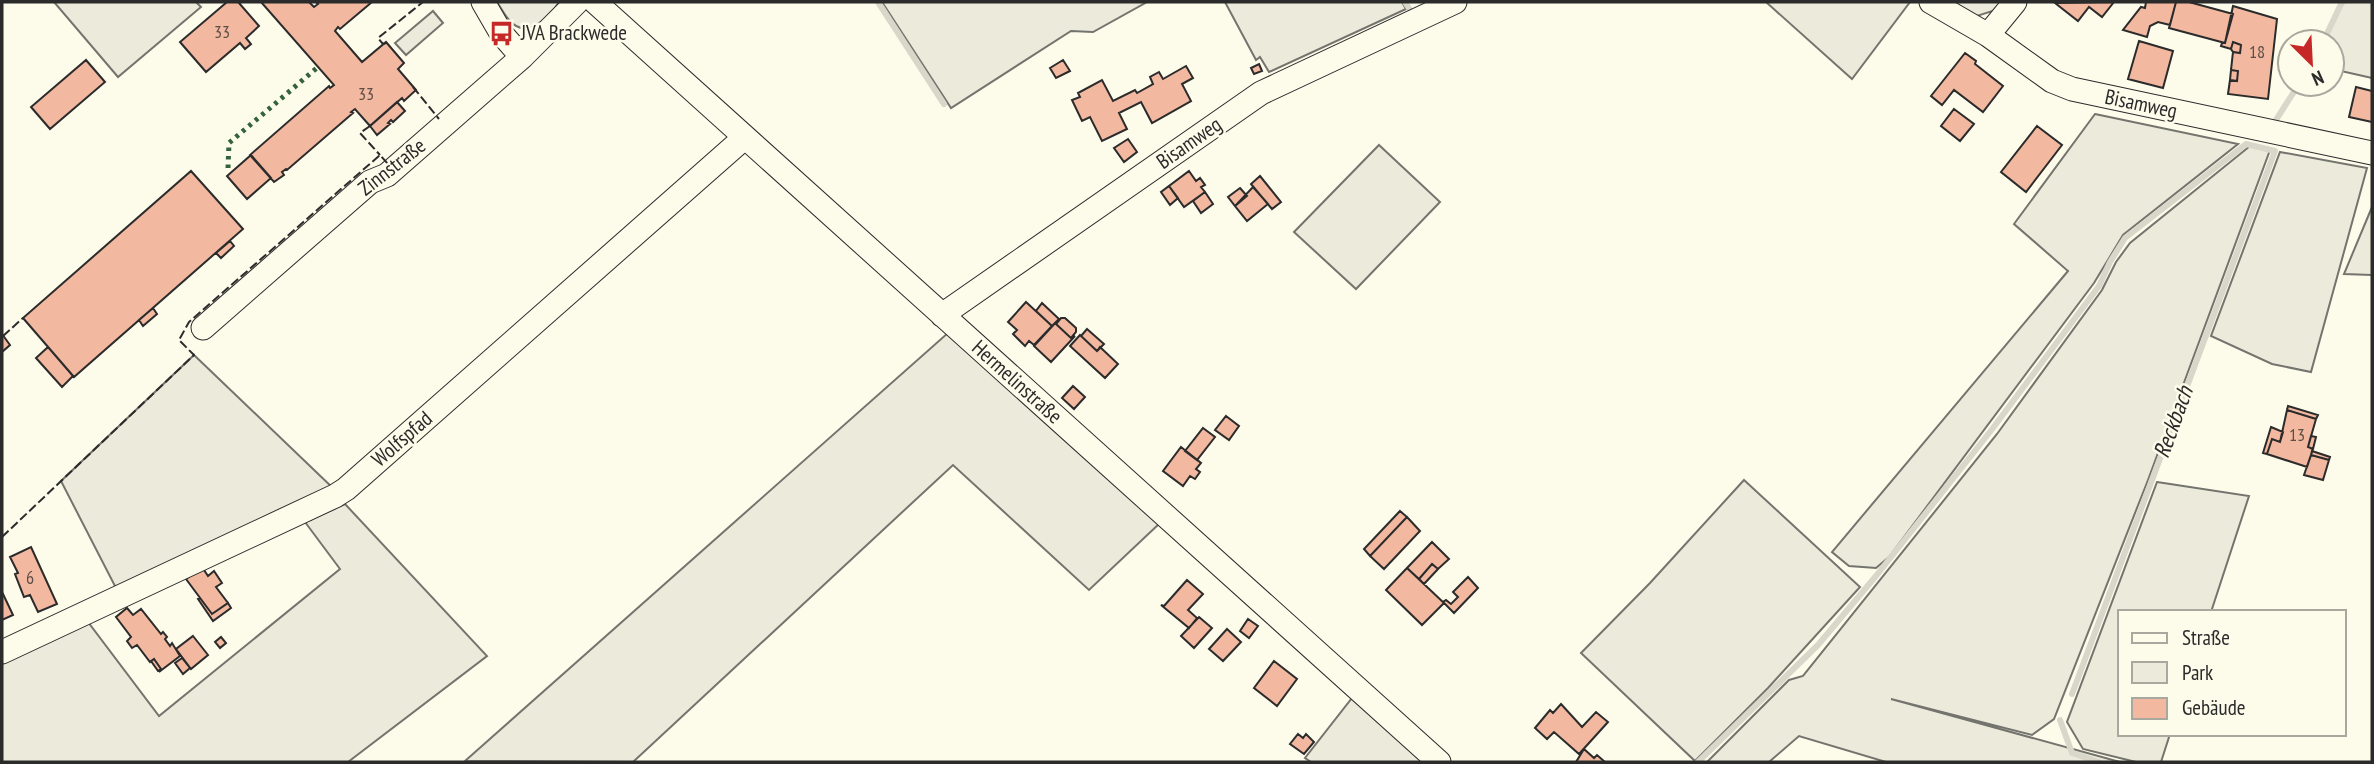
<svg xmlns="http://www.w3.org/2000/svg" width="2374" height="764" font-family="'PT Sans Narrow',sans-serif">
  <style>
    .green { fill: #ecebdb; stroke: #74746e; stroke-width: 2 }
    .parking { fill: #eceadb; stroke: #74746e; stroke-width: 2 }
    .lines { fill: none; stroke-linecap: round; stroke-linejoin: round }
    .stream { stroke: #d8d7c9; stroke-width: 6 }
    .building { fill: #f2b8a0; stroke: #2b2b2b; stroke-width: 2 }
    .minor-casing { stroke: #2b2b2b; stroke-width: 25 }
    .minor { stroke: #fdfbea; stroke-width: 23 }
    .hedge { stroke: #34623c; stroke-width: 5; stroke-dasharray: 3.5 5; stroke-linecap: butt }
    .fence { stroke: #2b2b2b; stroke-width: 2; stroke-dasharray: 9 3.5; stroke-linecap: butt }
    .labels { text-anchor: middle; stroke-width: 5; stroke-linejoin: round; paint-order: stroke }
    .number-label { font-size: 18px; fill: #5d4e48 }
    .poi-label { font-size: 21px; fill: #2b2b2b; stroke: #fdfbea; text-anchor: start }
    .street-label { font-size: 21px; fill: #2b2b2b; stroke: #fdfbea }
    .water-label { font-size: 23px; font-style: italic; fill: #2b2b2b; stroke: #fdfbea }
  </style>
  <rect width="100%" height="100%" fill="#fdfbea"/>
  <path class="green" d="M54 2H196L201 7 118 77Z
    M497 2H559C550 17 527 40 510 21 505 16 501 8 497 2Z
    M882 2H1147L1093 32 1071 31 951 108Z
    M1225 2H1402L1406 9 1269 72 1260 57 1256 60Z
    M1766 2H1910L1852 79Z
    M1953 2H2007L2002 8 1977 16Z
    M2344 2H2372V78L2332 69V42H2321Z
    M2095 114 2238 144 2123 235 2094 283 1889 557 1876 568 1849 566 1832 552 2068 271 2014 224Z
    M1379 145 1440 202 1356 289 1294 232Z
    M2250 146 2270 150 2148 480 2054 719 2032 735 1891 699 2120 762H1886L1799 736 1769 762H1707L1789 680 1803 676 1997 434 2102 290 2116 262 2130 243Z
    M2280 152 2367 168 2311 372 2272 364 2211 336Z
    M2372 207V275L2344 274Z
    M949 332 1160 523 1089 590 953 465 633 762 465 761Z
    M194 355 336 491 117 590 61 481Z
    M1744 480 1860 587 1768 688 1695 761 1581 653 1650 583Z
    M2157 482 2249 496 2211 612H2120V734H2170L2161 762H2136L2083 749 2067 722Z
    M345 504 487 656 348 762H2V662L88 622 159 716 340 569 305 522Z
    M1352 698 1424 762H1311L1305 758Z"/>
  <path class="parking" d="M433 11 443 23 406 55 395 43Z"/>
  <g class="lines">
    <path class="stream" d="M878 2 944 104
      M1405 2 1410 10
      M2323 42 2342 2
      M2274 123 2299 84
      M2060 720 2072 753 2099 762
      M1698 762 1818 645 1876 576 1993 428 2099 286 2110 262 2125 238 2246 144 2275 151 2072 694"/>
  </g>
  <path class="building" d="M227 2H241L239 3 259 26 246 38 251 44 245 49 240 43 206 72 180 42Z
    M261 2H309L314 7 318 4 316 2H372L340 29 338 27 335 31 362 62 386 42 404 63 398 69 416 90 404 101 402 98 370 126 355 109 351 112 353 113 287 170 286 169 282 172 284 175 274 182 250 155 329 86 330 88 334 85Z
    M2114 2 2102 17 2089 7 2078 21 2055 3Z
    M2146 2H2176L2170 25 2158 22 2150 26 2147 37 2123 30 2141 7 2145 8Z
    M2176 2H2189L2233 14 2225 43 2169 28Z
    M2233 6 2277 19 2268 99 2228 94 2230 80 2237 81 2238 71 2231 70 2233 52 2240 53 2241 45 2233 42 2231 49 2221 46 2222 43H2225Z
    M2139 41 2173 51 2163 88 2128 79Z
    M2233 42 2241 45 2240 53 2233 52 2231 49Z
    M1965 53 1976 61 1975 64 2003 86 1983 112 1954 90 1942 105 1931 96Z
    M86 60 105 82 50 129 31 107Z
    M1063 60 1070 71 1056 78 1050 68Z
    M1259 64 1262 71 1254 74 1251 68Z
    M1186 66 1193 78 1182 84 1191 101 1152 123 1141 102 1119 113 1127 129 1102 141 1090 117 1082 121 1072 100 1080 97 1078 93 1102 80 1113 101 1135 90 1137 93 1153 84 1150 77 1159 72 1163 79Z
    M2231 70 2238 71 2237 81 2230 80Z
    M2356 87 2372 91V122L2349 117Z
    M397 102 405 111 393 122 391 120 388 123 390 124 377 135 370 126Z
    M1954 109 1974 124 1960 141 1941 126Z
    M2037 126 2062 145 2026 192 2001 172Z
    M1128 139 1137 152 1124 162 1114 148Z
    M251 155 271 178 247 199 227 176Z
    M191 171 243 229 74 377 23 318Z
    M1189 171 1196 181 1200 178 1205 185 1201 187 1205 192 1184 207 1169 186Z
    M1260 176 1281 202 1272 209 1251 184Z
    M1169 186 1178 198 1170 205 1161 192Z
    M1253 187 1268 204 1247 221 1235 206Z
    M1240 188 1247 196 1235 206 1228 197Z
    M1205 192 1213 204 1201 213 1193 201Z
    M230 241 234 246 221 258 216 253Z
    M1026 302 1052 326 1034 345 1029 341 1025 346 1013 334 1017 330 1008 322Z
    M1042 303 1059 319 1052 326 1036 311Z
    M153 308 157 314 143 326 139 320Z
    M1061 318H1065L1076 328V332L1071 338 1056 324Z
    M1058 320 1056 324 1071 338 1075 336 1051 362 1034 346Z
    M1087 329 1104 344 1097 351 1081 336Z
    M2 334 10 345 2 352Z
    M1080 335 1097 351 1100 347 1118 364 1105 378 1070 346Z
    M48 347 73 376 62 387 36 358Z
    M1073 386 1085 397 1074 409 1062 398Z
    M2288 406 2318 415 2316 419 2287 410Z
    M2287 410 2316 419 2308 447 2313 449 2307 467 2267 454 2272 439 2280 442Z
    M1226 416 1239 426 1229 440 1215 430Z
    M2271 427 2283 432 2280 442 2272 439 2267 454 2263 453Z
    M1203 428 1215 437 1197 460 1185 451Z
    M2311 436 2316 437 2313 449 2308 447Z
    M1181 447 1201 463 1196 469 1200 472 1195 479 1190 476 1183 486 1163 471Z
    M2312 451 2330 457 2329 460 2311 455Z
    M2311 455 2329 460 2323 480 2304 475Z
    M1400 511 1407 517 1370 556 1364 549Z
    M1407 517 1420 531 1384 569 1370 556Z
    M1432 542 1449 559 1438 569 1432 564 1419 579 1407 568Z
    M31 547 57 604 38 612 30 595 24 597 15 574 18 573 10 557Z
    M1432 564 1438 569 1424 584 1419 579Z
    M202 567 208 576 214 571 222 583 216 587 228 603 212 614 186 579Z
    M1407 568 1444 603 1422 625 1386 590Z
    M1468 577 1478 588 1454 613 1443 602 1446 600 1451 604 1458 597 1453 592Z
    M1187 580 1203 594 1188 610 1197 618 1189 628 1161 605 1164 606Z
    M3 594 13 615 2 620V595Z
    M200 598 212 614 228 603 231 608 213 621 198 599Z
    M127 608 133 615 141 609 161 634 163 632 167 637 165 639 170 646 172 643 180 656 159 672 161 669 154 659 150 662 137 645 132 648 127 641 131 637 116 617Z
    M1199 617 1212 628 1194 648 1181 636Z
    M1248 619 1258 626 1249 638 1240 631Z
    M1227 629 1241 642 1223 661 1209 649Z
    M193 636 208 655 191 669 176 649Z
    M221 637 226 643 220 648 215 642Z
    M182 658 190 668 183 674 175 663Z
    M154 659 161 669 158 671 151 661Z
    M1274 661 1297 679 1277 706 1254 688Z
    M1561 704 1582 727 1596 712 1608 722 1579 754 1554 732 1547 739 1535 728 1550 710 1553 713Z
    M1298 734 1303 738 1306 734 1314 742 1304 754 1290 744Z
    M1584 749 1594 758 1597 755 1605 762H1576Z"/>
  <g class="lines">
    <defs>
      <path id="minor" d="M483 2 501 33 522 57
        M595 2 1439 762
        M1931 2 1988 35 2052 81 2072 89 2372 153
        M1988 35 2015 2
        M942 315 1261 93 1455 2
        M203 328 370 182 387 175 522 57 577 2
        M2 652 335 496 346 489 744 138"/>
    </defs>
    <use href="#minor" class="minor-casing"/>
    <use href="#minor" class="minor"/>
    <path class="hedge" d="M228 168 229 143 318 67"/>
    <path class="fence" d="M386 43 383 44 378 38 423 2
      M413 87 439 119
      M370 126 360 133 380 155
      M3 336 23 318
      M2 537 194 355 179 340 189 322 380 155 389 165"/>
  </g>
  <defs>
    <symbol id="bus-bare" viewBox="-9 -9 18 18"><path d="M-5-6H5V4H4V6H2V4H-2V6H-4V4H-5ZM-3.5-4V0h7V-4ZM-3.5 1.2v1.5H-2V1.2ZM2 1.2v1.5H3.5V1.2Z" fill="#c62828" stroke="#fdfbea" stroke-width="2.5" paint-order="stroke"/></symbol>
  </defs>
  <g fill-rule="evenodd">
    <use href="#bus-bare" x="484" y="16" width="35" height="35"/>
  </g>
  <g class="labels">
    <g class="number-label">
      <text x="222" y="38">33</text>
      <text x="2257" y="58">18</text>
      <text x="366" y="100">33</text>
      <text x="2297" y="441">13</text>
      <text x="30" y="584">6</text>
    </g>
    <g class="poi-label">
      <text x="521" y="40">JVA Brackwede</text>
    </g>
    <g class="street-label">
      <text transform="translate(2141 104) rotate(12)" y="7">Bisamweg</text>
      <text transform="translate(1189 143) rotate(-35)" y="7">Bisamweg</text>
      <text transform="translate(392 167) rotate(-38)" y="7">Zinnstraße</text>
      <text transform="translate(1017 382) rotate(42)" y="7">Hermelinstraße</text>
      <text transform="translate(402 439) rotate(-41)" y="7">Wolfspfad</text>
    </g>
    <g class="water-label">
      <text transform="translate(2173 422) rotate(-70)" y="8">Reckbach</text>
    </g>
  </g>
  <rect width="2374" height="764" fill="none" stroke="#2b2b2b" stroke-width="7"/>
  <rect x="2118" y="610" width="228" height="126" fill="#fdfbea" stroke="#a9a89e" stroke-width="2"/>
  <rect x="2132" y="633" width="35" height="10" fill="#fdfbea" stroke="#a9a89e" stroke-width="2"/>
  <text x="2182" y="645" font-size="21" fill="#2b2b2b">Straße</text>
  <rect x="2132" y="662" width="35" height="21" fill="#ecebdb" stroke="#a9a89e" stroke-width="2"/>
  <text x="2182" y="680" font-size="21" fill="#2b2b2b">Park</text>
  <rect x="2132" y="698" width="35" height="21" fill="#f2b8a0" stroke="#a9a89e" stroke-width="2"/>
  <text x="2182" y="715" font-size="21" fill="#2b2b2b">Gebäude</text>
  <g transform="translate(2311 63) rotate(156)"><circle r="33" fill="#fdfbea" stroke="#a9a89e" stroke-width="2"/>
  <path d="M0-5L12 26L0 18L-12 26Z" fill="#c62828"/>
  <text y="-10" font-size="19" font-weight="bold" text-anchor="middle" fill="#2b2b2b">N</text>
  </g>
</svg>
